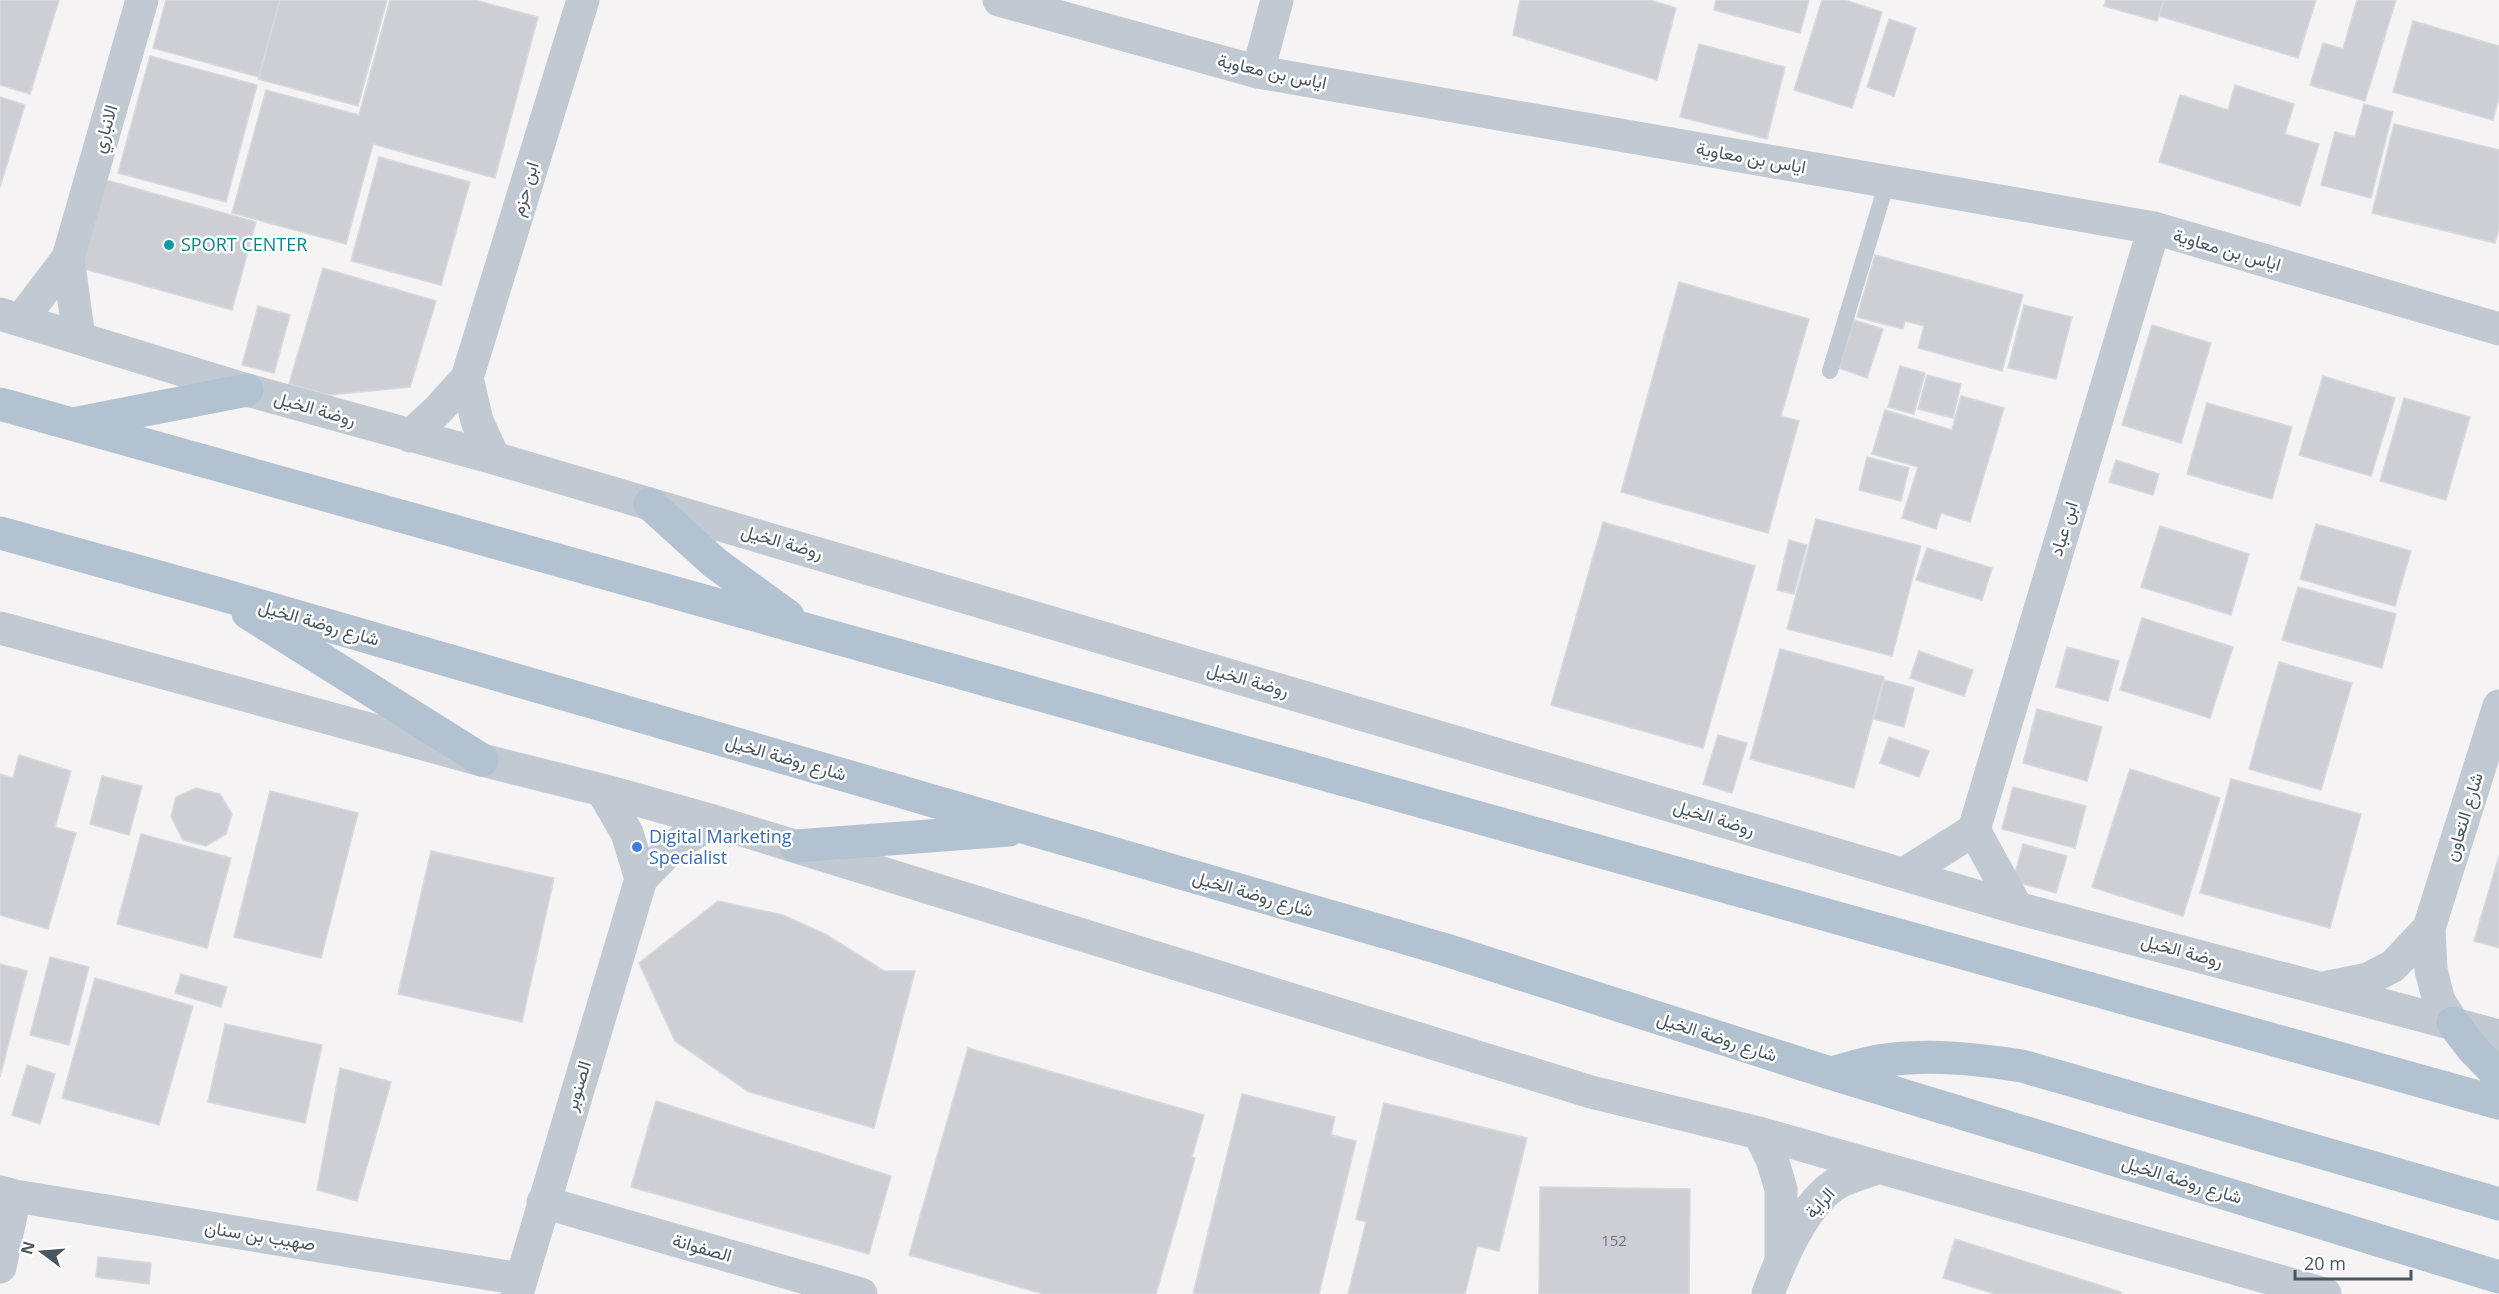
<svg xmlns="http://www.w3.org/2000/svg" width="2499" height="1294" font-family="'Open Sans',Vazirmatn,sans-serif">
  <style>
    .building { fill: #cdcfd5; stroke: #d7d9de; stroke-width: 1.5 }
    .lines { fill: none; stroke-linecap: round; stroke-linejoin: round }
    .lane { stroke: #c1cad2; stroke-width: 16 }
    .street { stroke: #c1cad2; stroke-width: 33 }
    .primary { stroke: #b3c2d1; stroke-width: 33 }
    .culture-dot { fill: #0f9aa8; stroke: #fff; stroke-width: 2 }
    .shop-dot { fill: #3f7fe0; stroke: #fff; stroke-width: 2 }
    .labels { text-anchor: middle; stroke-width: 5; stroke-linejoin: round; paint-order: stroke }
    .number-label { font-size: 15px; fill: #6b747e }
    .street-label { font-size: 18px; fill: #4a5661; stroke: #fff }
    .culture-label { font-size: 18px; fill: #0d838f; stroke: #fff; text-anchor: start }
    .shop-label { font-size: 18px; fill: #366cbe; stroke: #fff; text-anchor: start }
  </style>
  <rect width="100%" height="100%" fill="#f5f3f3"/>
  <path class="building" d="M0 0H59L30 94 0 85Z
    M166 0H280L259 77 153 48Z
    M280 0H387L358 106 258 79Z
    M390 0H475L538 17 495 178 373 144 346 244 232 213 266 90 359 115Z
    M1520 0H1650L1676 8 1657 80 1513 35Z
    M1716 0H1809L1800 33 1714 10Z
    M1822 0H1845L1882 12 1852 108 1794 90Z
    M2106 0H2164L2157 21 2104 6Z
    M2164 0H2316L2298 58 2159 16Z
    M2357 0H2396L2365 101 2310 85 2323 43 2343 49Z
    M1889 19 1916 28 1894 96 1867 87Z
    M2413 21 2499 46V98L2493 120 2393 92Z
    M1699 44 1785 67 1767 139 1680 117Z
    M150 56 257 85 226 202 118 173Z
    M2235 85 2294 104 2285 134 2319 144 2300 206 2159 162 2180 95 2228 110Z
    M0 97 25 105 0 187Z
    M2364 104 2393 112 2371 198 2321 185 2335 132 2355 137Z
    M2394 124 2499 150V229L2495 243 2372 213Z
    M379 157 470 182 441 285 351 261Z
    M106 180 256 222 232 310 81 268Z
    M1875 255 2023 295 2002 371 1918 348 1924 326 1905 321 1903 329 1857 317Z
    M323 268 436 301 410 387 329 395 289 384Z
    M1679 282 1809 319 1781 416 1799 421 1768 533 1621 492Z
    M2024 305 2072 317 2056 379 2008 368Z
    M258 306 290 315 274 373 242 365Z
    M1854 320 1883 329 1867 378 1839 368Z
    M2152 325 2211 343 2181 443 2122 425Z
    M1900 366 1925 373 1914 414 1888 407Z
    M1927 375 1961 384 1953 418 1918 409Z
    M2323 376 2395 398 2371 476 2299 455Z
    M1961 396 2004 408 1970 522 1941 513 1936 529 1902 518 1918 467 1872 454 1885 410 1952 430Z
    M2404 398 2470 417 2446 500 2380 481Z
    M2207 403 2292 427 2272 499 2187 474Z
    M1867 457 1909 468 1901 501 1859 490Z
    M2116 460 2159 474 2153 495 2109 482Z
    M1816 519 1921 546 1892 656 1787 629Z
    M1603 522 1755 566 1703 748 1551 705Z
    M2316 524 2411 551 2395 606 2300 579Z
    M2160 526 2249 554 2231 615 2141 587Z
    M1789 540 1807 545 1794 594 1777 590Z
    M1927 548 1992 568 1982 600 1916 580Z
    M2298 587 2396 614 2382 668 2282 640Z
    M2142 618 2233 647 2210 718 2120 690Z
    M2067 647 2119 661 2108 701 2056 687Z
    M1780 649 1884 677 1854 788 1750 759Z
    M1919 651 1973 670 1964 696 1910 678Z
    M2279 662 2352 683 2321 790 2249 769Z
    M1884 680 1914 688 1904 727 1874 719Z
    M2037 709 2102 727 2087 781 2023 763Z
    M1718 735 1747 743 1732 793 1703 784Z
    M1889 737 1929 751 1919 777 1880 763Z
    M19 755 71 771 55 827 76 833 48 929 0 915V774L13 778Z
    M2130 769 2220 798 2183 916 2092 887Z
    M102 776 142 786 129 835 90 824Z
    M2231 779 2361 814 2330 928 2200 893Z
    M2013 787 2086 806 2075 848 2002 829Z
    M196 788 220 794 232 814 226 834 206 846 183 840 171 817 176 797Z
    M270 791 358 813 321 958 234 937Z
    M141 834 231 858 207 948 117 924Z
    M2023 844 2067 856 2056 893 2013 881Z
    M431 851 554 878 522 1022 398 994Z
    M2499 856V948L2474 941Z
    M718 901 783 915 827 935 884 971H915L874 1128 749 1092 675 1041 639 963Z
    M50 957 89 967 69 1045 30 1035Z
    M0 964 27 971 0 1077Z
    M181 974 227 987 221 1007 175 993Z
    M95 978 193 1006 159 1125 62 1098Z
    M225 1024 322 1045 305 1123 208 1102Z
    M968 1048 1204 1115 1192 1157 1195 1158 1156 1294H1043L909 1255Z
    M27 1065 55 1074 40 1124 12 1115Z
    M340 1068 391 1082 357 1201 317 1190Z
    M1242 1094 1335 1117 1331 1135 1356 1141 1319 1294H1193Z
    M656 1101 891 1176 869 1254 631 1187Z
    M1384 1103 1527 1138 1499 1251 1477 1246 1465 1294H1348L1366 1222 1356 1219Z
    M1540 1187 1690 1189 1689 1294H1539Z
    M1955 1239 2121 1292V1294H1995L1943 1278Z
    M98 1257 151 1263 149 1284 96 1277Z"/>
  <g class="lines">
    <path class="lane" d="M1830 371 1887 182"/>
    <path class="street" d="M999 0 1258 72 2154 228 2499 329
      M1258 72 1277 0
      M68 258 79 337
      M0 314 247 390 494 458 2017 908 2499 1036
      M21 320 68 258 142 0
      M467 378 477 421 494 458
      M410 436 438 410 467 378 583 0
      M0 628 482 760 602 790 713 821 1591 1092 1759 1133 2325 1294
      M602 790 627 833 641 879
      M1974 830 2017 908
      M1904 874 1974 830 2154 228
      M2328 987 2368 979 2393 966 2429 928
      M2453 1023 2439 1001 2431 970 2429 928 2499 706
      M1759 1133 1772 1159 1781 1189V1258
      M0 1192 15 1196 521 1279
      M543 1202 861 1294
      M0 1267 15 1196
      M517 1294 641 879 671 848 713 821
      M1768 1294C1781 1258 1806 1199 1841 1181 1852 1176 1865 1172 1877 1168"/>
    <path class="primary" d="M0 404 2499 1103
      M78 423 247 390
      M650 504 715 563 788 616
      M0 533 216 593 1443 949 1830 1073 2499 1277
      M248 613 482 760
      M796 846 1009 830
      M2453 1023 2472 1048 2499 1076
      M1832 1073C1850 1068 1868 1062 1886 1060 1932 1054 1977 1059 2022 1066L2499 1204"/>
  </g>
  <circle class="culture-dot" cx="169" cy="245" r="6"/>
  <circle class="shop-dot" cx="637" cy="847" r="6"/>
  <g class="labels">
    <g class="number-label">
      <text x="1614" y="1246">152</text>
    </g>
    <g class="street-label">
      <text transform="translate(1272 72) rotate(12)" y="6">اياس بن معاوية</text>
      <text transform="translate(105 129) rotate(-74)" y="6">الانباري</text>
      <text transform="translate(1751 158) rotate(10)" y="6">اياس بن معاوية</text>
      <text transform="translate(525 189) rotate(-73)" y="6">ابن حزم</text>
      <text transform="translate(2227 250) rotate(16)" y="6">اياس بن معاوية</text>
      <text transform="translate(315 409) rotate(16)" y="6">روضة الخيل</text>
      <text transform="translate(2064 529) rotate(-73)" y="6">ابن عباد</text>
      <text transform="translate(782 542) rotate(16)" y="6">روضة الخيل</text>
      <text transform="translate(319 623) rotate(16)" y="6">شارع روضة الخيل</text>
      <text transform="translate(1248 680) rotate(16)" y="6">روضة الخيل</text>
      <text transform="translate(786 758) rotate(16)" y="6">شارع روضة الخيل</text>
      <text transform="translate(2464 817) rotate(-73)" y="6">شارع التعاون</text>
      <text transform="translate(1714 818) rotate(17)" y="6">روضة الخيل</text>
      <text transform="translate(1253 894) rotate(16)" y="6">شارع روضة الخيل</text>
      <text transform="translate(2182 951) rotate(15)" y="6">روضة الخيل</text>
      <text transform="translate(1717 1037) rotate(18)" y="6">شارع روضة الخيل</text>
      <text transform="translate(578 1086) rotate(-73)" y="6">الصنوبر</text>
      <text transform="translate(2182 1180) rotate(17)" y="6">شارع روضة الخيل</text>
      <text transform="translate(1820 1203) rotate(-48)" y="6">الراية</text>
      <text transform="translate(260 1236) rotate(9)" y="6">صهيب بن سنان</text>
      <text transform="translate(702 1248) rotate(16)" y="6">الصفوانة</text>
    </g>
    <g class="culture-label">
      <text x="181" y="251">SPORT CENTER</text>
    </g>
    <g class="shop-label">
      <text x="649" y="843">Digital Marketing<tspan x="649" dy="21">Specialist</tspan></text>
    </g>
  </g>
  <g transform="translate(42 1252) rotate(286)" stroke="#ffffff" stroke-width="4.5" paint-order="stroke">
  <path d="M0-4.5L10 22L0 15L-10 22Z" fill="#4a5661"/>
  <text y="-9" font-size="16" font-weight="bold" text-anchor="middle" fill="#4a5661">N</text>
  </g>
  <path d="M2295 1270v9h116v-9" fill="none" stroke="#4a5661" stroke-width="3"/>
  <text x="2304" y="1270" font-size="18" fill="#4a5661" stroke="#ffffff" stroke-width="4.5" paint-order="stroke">20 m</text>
</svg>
